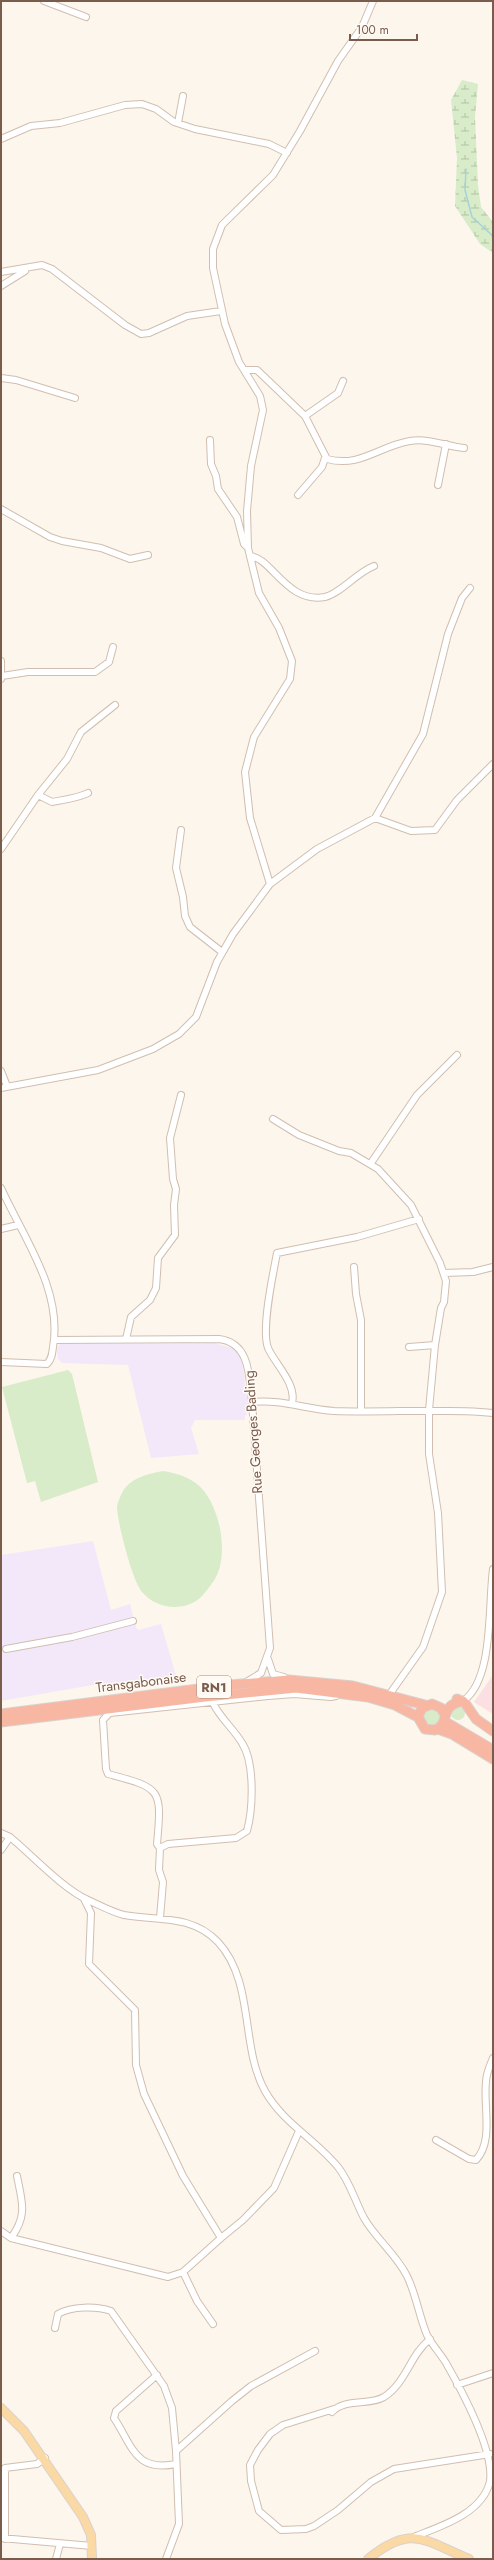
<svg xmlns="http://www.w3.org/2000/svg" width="494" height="2560" font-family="Jost,sans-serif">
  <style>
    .education { fill: #f3e8fa }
    .medical { fill: #fbdfe3 }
    .grass { fill: #d8ecc9 }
    .wetland { fill: url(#wetland-marsh) }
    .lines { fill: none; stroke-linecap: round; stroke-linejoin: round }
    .stream { stroke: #a5d3da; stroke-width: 1.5 }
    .minor-casing { stroke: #d1beb0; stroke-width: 8 }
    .major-casing { stroke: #dad1cd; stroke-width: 10 }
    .highway-casing { stroke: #dad1cd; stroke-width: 11 }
    .minor { stroke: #fff; stroke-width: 6 }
    .major { stroke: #fbd9a5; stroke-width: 8 }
    .highway { stroke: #f7b7a3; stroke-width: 9 }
    .labels { text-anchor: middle; stroke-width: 3; stroke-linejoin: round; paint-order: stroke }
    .shield { fill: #fffaf3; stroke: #a28b7f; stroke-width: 1 }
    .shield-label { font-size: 13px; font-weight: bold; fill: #7a5c4d }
    .street-label { font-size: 14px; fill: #7a5c4d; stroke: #fffaf3 }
  </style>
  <defs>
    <pattern id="wetland-marsh" width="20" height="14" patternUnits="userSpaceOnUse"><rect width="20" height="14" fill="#d8ecc9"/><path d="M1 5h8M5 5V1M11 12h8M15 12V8" fill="none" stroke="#b4c2a5"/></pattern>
  </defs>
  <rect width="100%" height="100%" fill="#fdf6ec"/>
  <path class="education" d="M215 1343 235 1349 242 1360 249 1411 245 1416V1420H195L191 1428 199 1454 151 1458 128 1365 62 1363 58 1359 57 1349 60 1344Z
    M93 1541 111 1610 130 1604 136 1627 138 1630 161 1624 177 1679 93 1685 1 1701V1555Z"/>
  <path class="medical" d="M493 1675V1714L474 1702Z"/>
  <path class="grass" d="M68 1370 72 1374 98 1482 41 1502 35 1481 27 1483 2 1387Z
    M163 1471C175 1473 187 1476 197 1484 220 1502 231 1558 213 1582 209 1587 206 1592 202 1596 185 1613 156 1609 142 1592 132 1580 118 1524 117 1508 117 1503 122 1492 125 1488 135 1476 149 1474 163 1471Z
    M451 1713a7 7 0 1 1 14 0a7 7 0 1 1-14 0Z
    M424 1717a8 8 0 1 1 16 0a8 8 0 1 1-16 0Z"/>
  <path class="wetland" d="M462 80 478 84 475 117 478 185 481 207 493 222V253L480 244 455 206 457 158 451 100Z"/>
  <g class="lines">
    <path class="stream" d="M466 169 465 190 472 217 493 236"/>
    <defs>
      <path id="minor" d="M44 1 86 17
        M178 123 183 96
        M1 139 31 126 60 123 125 105 142 104 156 109 174 122 195 129 269 144 287 153
        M1 272 42 265 52 269 125 325 141 334 149 333 187 316 221 311
        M1 286 25 271
        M245 370H257L305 416 327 459C360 468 379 446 410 441 429 438 445 446 464 448
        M1 378 16 380 75 398
        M305 416 338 393 343 381
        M210 440 211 464 216 476 218 489 237 517 244 544 248 548
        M438 485 446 444
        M298 495 322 467 325 458
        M1 509 50 537 62 541 101 548 130 559 148 555
        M250 556C272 558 287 604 325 597 341 593 356 573 374 566
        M1 661V679
        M2 676 28 672H95L109 662 113 647
        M38 795 52 802C63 800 78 798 88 793
        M375 818 411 831 435 830 457 800 493 764
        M181 830 176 868 183 897 185 916 190 927 222 952
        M1 849 38 795 67 759 81 732 115 705
        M270 884 317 849 375 818 423 734 448 634 462 598 470 588
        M1 1071 7 1086
        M1 1088 98 1070 153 1049 179 1034 196 1017 217 962 233 934 270 884 250 818 245 772 254 737 290 679 292 661 279 628 259 593 248 548 247 511 251 466 263 410 260 396 239 362 225 324 213 268V249L222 225 273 175 300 131 338 61 362 27 373 1
        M273 1119 299 1135 339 1151 351 1153 378 1169 411 1205 440 1263 446 1281 444 1302 441 1308 435 1345 429 1410V1454L438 1513 442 1592 423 1647 389 1695
        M371 1163 417 1095 457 1055
        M1 1188C23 1237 63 1290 53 1347 52 1354 52 1359 47 1364L1 1362
        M1 1229 18 1225
        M354 1267 356 1294 361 1320V1410
        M444 1273 473 1272 493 1267
        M126 1339 131 1317 150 1300 156 1288 158 1258 175 1235 174 1205 176 1189 173 1179 170 1138 181 1095
        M55 1340 219 1339C251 1343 249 1378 252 1402L270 1648 261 1673 248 1681
        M409 1347 435 1345
        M252 1402C281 1399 305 1409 334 1411 387 1413 440 1408 493 1413
        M292 1403C297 1384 275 1364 268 1348 261 1329 273 1274 277 1253L357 1237 419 1219
        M6 1649 72 1637 133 1621
        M268 1659 273 1674 284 1677
        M463 1701C494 1680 488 1605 493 1569
        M115 1707 103 1720 106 1769 108 1774C162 1788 162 1789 157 1844L160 1848 168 1844 236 1838 247 1831C253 1809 255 1763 242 1743 233 1728 220 1718 213 1703
        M110 1713 268 1696 294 1694 331 1697 336 1696 337 1692
        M1 1833 10 1837C32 1855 63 1889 88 1900 99 1905 112 1912 124 1915 157 1921 191 1914 218 1942 255 1982 240 2046 265 2091 283 2123 315 2139 338 2167 350 2182 355 2201 364 2218 376 2239 396 2254 407 2276 416 2294 419 2316 427 2335 432 2345 440 2353 446 2363 462 2391 494 2449 490 2481 483 2513 442 2526 416 2536
        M160 1848 159 1870 163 1882 160 1918
        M1 1850 10 1837
        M436 2140 469 2159 476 2160C494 2141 483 2106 486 2082 486 2074 490 2065 493 2058
        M1 2231 11 2238 168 2277 183 2272 221 2238 183 2176 144 2094 136 2065 135 2010 89 1964 91 1913 84 1899
        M11 2238C28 2215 22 2202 17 2176
        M221 2238 243 2220 274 2188 299 2131
        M183 2272 197 2301 213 2324
        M55 2328 58 2314C72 2306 96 2306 111 2311L164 2386 172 2408 176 2451
        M157 2375 116 2411 114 2418C133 2447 135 2472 176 2464
        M457 2385 493 2373
        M334 2409 283 2425 270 2434 258 2450 250 2465 251 2481 259 2511 281 2530 306 2529 314 2526 338 2510 371 2482 394 2469 490 2454
        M332 2412C344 2398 369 2406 384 2397 406 2383 410 2355 430 2339
        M1 2538 92 2546
        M5 2539V2468L37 2464 45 2458
        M56 2559 60 2544
        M166 2559 179 2524 176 2451 232 2401 251 2386 315 2351"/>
      <path id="major" d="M1 2408 24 2431 83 2517 91 2535 92 2559
        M368 2559C412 2523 425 2541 469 2559"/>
      <path id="highway" d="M457 1699 465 1703 476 1719 493 1731
        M1 1714 230 1685 289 1680 353 1686 425 1705
        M445 1715 441 1708 432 1704 422 1708 418 1717 425 1729 435 1730C452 1723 437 1706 463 1701
        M444 1721 493 1750
        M1 1722 205 1697 296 1688 368 1697 395 1705 418 1717
        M438 1729 452 1734 493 1759"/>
    </defs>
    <use href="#minor" class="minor-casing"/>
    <use href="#major" class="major-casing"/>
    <use href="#highway" class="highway-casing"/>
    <use href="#minor" class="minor"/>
    <use href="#major" class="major"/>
    <use href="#highway" class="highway"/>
  </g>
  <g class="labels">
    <rect class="shield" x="197" y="1676" width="34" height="22" rx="3"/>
    <g class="shield-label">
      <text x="214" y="1692">RN1</text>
    </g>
    <g class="street-label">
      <text transform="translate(253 1432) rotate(-94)" y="5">Rue Georges Bading</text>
      <text transform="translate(141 1682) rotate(-7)" y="5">Transgabonaise</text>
    </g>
  </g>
  <rect width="494" height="2560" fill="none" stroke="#7a5c4d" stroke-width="4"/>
  <path d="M350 34v6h67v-6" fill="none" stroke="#7a5c4d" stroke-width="2"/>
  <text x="356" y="34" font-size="12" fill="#7a5c4d" stroke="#fffaf3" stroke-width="3" paint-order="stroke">100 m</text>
</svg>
